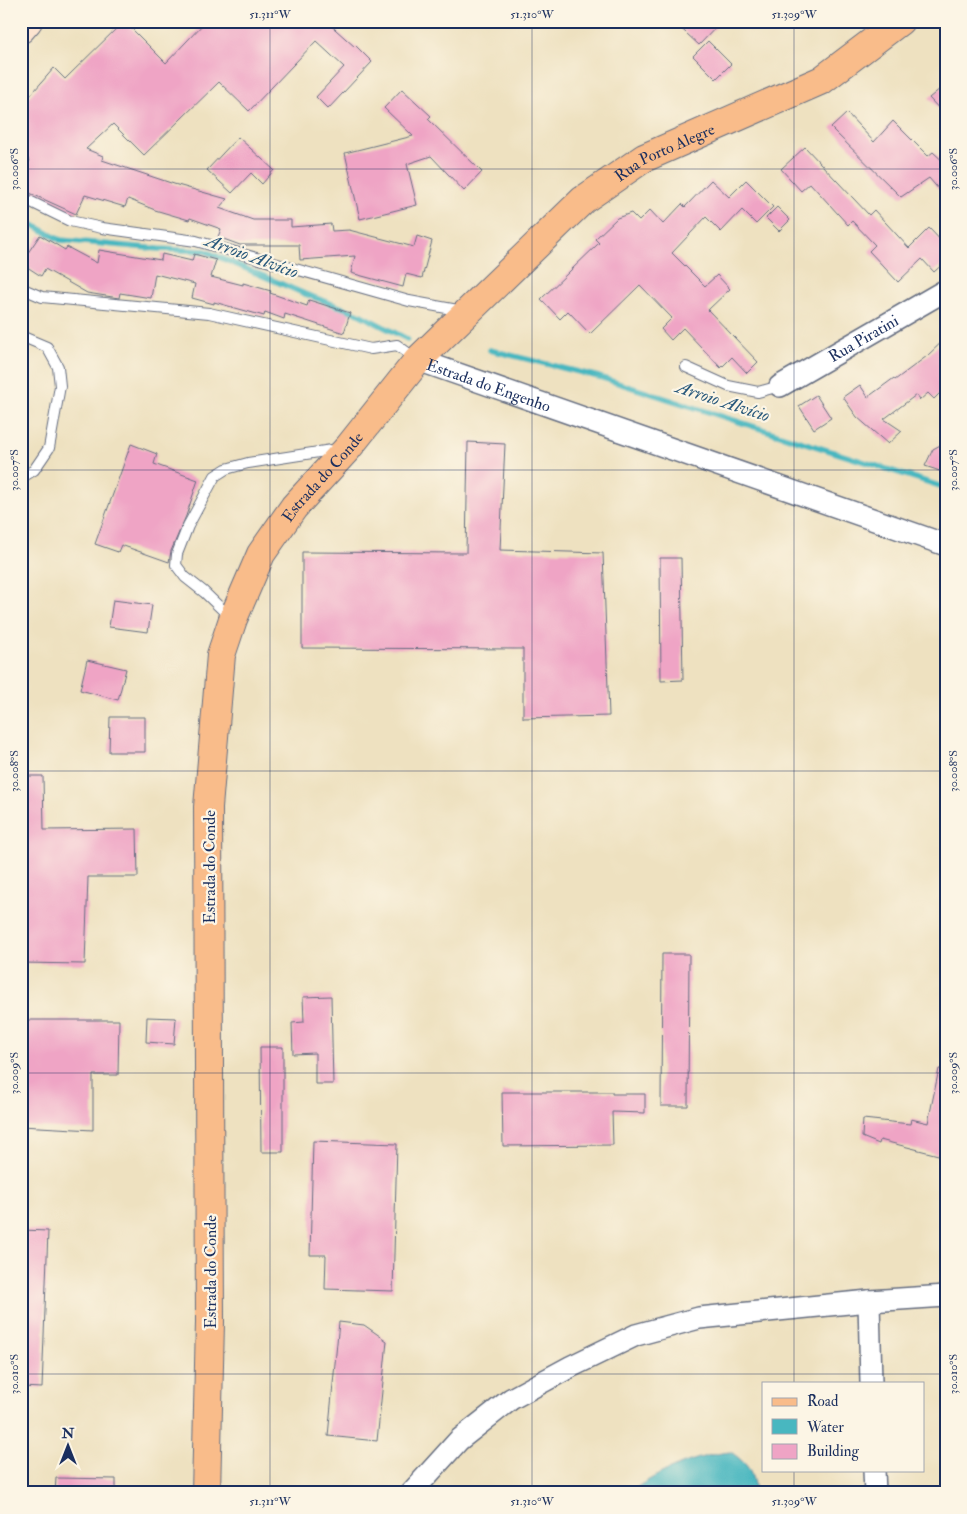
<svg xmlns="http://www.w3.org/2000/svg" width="967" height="1514" font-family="'IM FELL Double Pica',serif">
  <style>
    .water { fill: #48b7c0; stroke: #32738f }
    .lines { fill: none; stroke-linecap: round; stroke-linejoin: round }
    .stream { stroke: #48b7c0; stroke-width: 5.5 }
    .building { fill: #efa4c5 }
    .service-casing { stroke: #656d80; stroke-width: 12 }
    .minor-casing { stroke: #656d80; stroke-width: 24 }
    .secondary-casing { stroke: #656d80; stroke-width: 30 }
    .primary-casing { stroke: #656d80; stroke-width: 30 }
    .service { stroke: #fff; stroke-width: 10 }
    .minor { stroke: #fff; stroke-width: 21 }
    .secondary { stroke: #fde4d0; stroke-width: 28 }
    .primary { stroke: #f9bc8a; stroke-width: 28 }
    .ticks { fill: none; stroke: #1b2f5e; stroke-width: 1; stroke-opacity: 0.45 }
    .labels { text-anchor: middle; stroke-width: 4.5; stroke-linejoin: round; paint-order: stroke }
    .street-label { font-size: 16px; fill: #1b2f5e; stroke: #fcf5e5 }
    .water-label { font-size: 18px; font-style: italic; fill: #28587b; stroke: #fcf5e5 }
    .neatline { fill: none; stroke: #1b2f5e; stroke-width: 2 }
    .ticks-label { font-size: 12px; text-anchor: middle; fill: #1b2f5e }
  </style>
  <rect width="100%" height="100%" fill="#fcf5e5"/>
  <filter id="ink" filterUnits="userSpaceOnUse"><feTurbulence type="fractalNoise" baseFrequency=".02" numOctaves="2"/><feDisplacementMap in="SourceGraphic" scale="10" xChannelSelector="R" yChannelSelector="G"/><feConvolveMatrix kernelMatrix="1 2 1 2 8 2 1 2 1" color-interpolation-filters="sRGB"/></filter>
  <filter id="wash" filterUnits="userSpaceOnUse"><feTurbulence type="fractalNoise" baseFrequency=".0096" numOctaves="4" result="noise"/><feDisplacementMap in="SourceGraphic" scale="20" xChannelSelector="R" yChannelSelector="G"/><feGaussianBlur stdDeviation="1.12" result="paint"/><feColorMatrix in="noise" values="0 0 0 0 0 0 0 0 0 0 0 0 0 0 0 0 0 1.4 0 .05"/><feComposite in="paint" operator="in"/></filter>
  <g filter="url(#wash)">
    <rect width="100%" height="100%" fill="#eee1c0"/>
    <path class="water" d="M731 1452C750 1466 751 1470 756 1493H629C657 1472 696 1455 731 1452Z"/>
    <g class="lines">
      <path class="stream" d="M21 218 60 240 159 249 205 251 305 294 357 313 407 339
        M490 350 599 377 946 488"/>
    </g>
    <g id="blocks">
      <path class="building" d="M124 21 166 63 206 21H326L355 47 356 46 372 62 328 109 316 97 344 67 316 41 249 111 219 82 144 155 113 124 86 149 103 156 102 160 174 184 227 199 219 208 253 220H291V227L331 224 332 231 349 230 414 247 417 236 432 241 422 278 406 274 403 287 351 273 355 256 300 260 299 245H240L218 237 221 229 190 218 189 220 155 210 128 199 125 207 85 195 76 214 21 189V178L30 160 21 156V106L54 68 65 79Z
        M673 21H722L699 45Z
        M708 41 731 64 716 79 693 56Z
        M946 84V116L929 98Z
        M402 89 431 116 428 119 482 172 464 191 431 156 407 164 417 205 360 219 345 153 413 136 384 108Z
        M847 113 874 142 893 121 928 156 933 152 946 164V198L929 178 901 197 831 128Z
        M238 137 274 170 262 184 251 173 232 193 207 170Z
        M805 147 869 215 874 210 909 248 929 228 946 246V261L934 272 922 259 898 282 869 251 875 245 852 221 848 225 810 183 801 191 781 169Z
        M711 180 729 197 746 180 773 207 756 224 742 210 721 232 706 217 672 253 705 286 717 275 730 289 708 310 758 362 747 373 732 357 721 368 683 328 671 340 661 329 672 318 640 285 590 334 568 311 560 319 541 299 599 243 595 239 617 218 631 213 639 221 650 210 663 224 682 204 685 207Z
        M777 207 790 220 779 231 766 218Z
        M40 235 65 250 67 247 97 263 99 250 161 260 162 254 192 261 194 254 216 260 211 277 243 285V283L271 291 270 293 307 306 309 300 350 313 344 333 285 314 284 319 265 312 264 316 214 302V304L192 298 195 284 155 274 151 298 120 293 119 298 87 293 45 269 41 276 21 263Z
        M946 338V387L934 399 928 393 920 400 916 395 884 419 902 431 888 444 857 417 843 397 860 385 868 397 894 378 895 380 927 356Z
        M816 395 831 418 814 429 799 406Z
        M468 442 505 444 500 550 603 553 609 716 523 718V649L302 648V552L466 553Z
        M946 442V473L925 466 933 449Z
        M131 444 157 454 154 464 198 480 186 516 171 551 169 562 121 545 118 552 95 544Z
        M660 558H681L683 680 661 681Z
        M113 600 152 605 148 632 109 627Z
        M87 660 126 669 118 700 80 690Z
        M110 717H145V752H109Z
        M21 776H43L44 830 137 829 138 877H88L85 964 21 963Z
        M662 954H689L688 1106H661Z
        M331 996 333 1084H315V1053L293 1054 292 1023 304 1022 303 997Z
        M147 1017 176 1018 174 1044 146 1042Z
        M21 1020H119L118 1075H93V1130L21 1126Z
        M260 1047H283V1152H261Z
        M939 1069H946V1157L880 1140 879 1144 862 1137 863 1119 910 1124 911 1119 928 1123Z
        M502 1092H612V1094H645V1113L612 1112 613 1145 503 1146Z
        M313 1141 397 1144 393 1291 325 1289 326 1255H310Z
        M21 1230 48 1231 42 1388 21 1387Z
        M339 1322 364 1325 387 1341 377 1441 328 1436Z
        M56 1478 116 1479V1493H55Z"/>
    </g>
  </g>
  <g filter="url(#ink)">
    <use href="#blocks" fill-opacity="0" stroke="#656d80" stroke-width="1"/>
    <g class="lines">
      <defs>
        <path id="service" d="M21 197 70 221 102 228 196 241 409 301 463 311
          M21 288 42 297 209 313 371 349 397 345 416 359
          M21 336 47 347 58 367 60 386 49 448 34 470 21 478
          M686 367 728 386 758 392 780 386
          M232 619 204 592 185 577 176 565 177 554 188 526 215 476 226 469 248 463 338 449"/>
        <g id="minor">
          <path id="s1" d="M418 360 946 545"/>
          <path id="s2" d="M780 386 946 290"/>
          <path d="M869 1301 871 1383"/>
          <path d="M874 1470 875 1493"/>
          <path d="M411 1493 459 1440 511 1399 570 1367 636 1335 699 1318 869 1301 946 1296"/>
        </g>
        <path id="secondary" d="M21 29 28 21"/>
        <g id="primary">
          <path id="s3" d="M206 1493 210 1322 208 807 221 655 233 619 261 554 294 507 348 448 418 360 583 200 644 158 822 80 900 21"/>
        </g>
      </defs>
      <use href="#service" class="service-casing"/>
      <use href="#minor" class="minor-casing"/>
      <use href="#secondary" class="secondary-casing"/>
      <use href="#primary" class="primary-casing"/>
      <use href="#service" class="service"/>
      <use href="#minor" class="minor"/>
      <use href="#secondary" class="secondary"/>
      <use href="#primary" class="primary"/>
    </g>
  </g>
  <path class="ticks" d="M270 21V1493M532 21V1493M794 21V1383M21 169H946M21 470H946M21 771H946M21 1073H946M21 1374H946M794 1470V1493"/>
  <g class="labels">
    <g class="street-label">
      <text dy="6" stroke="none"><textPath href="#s3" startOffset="1522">Rua Porto Alegre</textPath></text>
      <text dy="6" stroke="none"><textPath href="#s2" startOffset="96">Rua Piratini</textPath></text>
      <text dy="6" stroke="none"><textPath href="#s1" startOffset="75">Estrada do Engenho</textPath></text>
      <text dy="6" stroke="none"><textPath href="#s3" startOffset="1046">Estrada do Conde</textPath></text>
      <text transform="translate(209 867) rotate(-90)" y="6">Estrada do Conde</text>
      <text transform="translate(210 1272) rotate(-90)" y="6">Estrada do Conde</text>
    </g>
    <g class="water-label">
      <text transform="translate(252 256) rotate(20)" y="6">Arroio Alvício</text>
      <text transform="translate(723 401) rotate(18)" y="6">Arroio Alvício</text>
    </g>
  </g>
  <rect width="967" height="1514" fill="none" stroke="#fcf5e5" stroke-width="55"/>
  <rect x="762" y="1382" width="162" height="90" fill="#fcf5e5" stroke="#a2a6af"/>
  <rect x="772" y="1398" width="25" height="8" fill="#f9bc8a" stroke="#a2a6af"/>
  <text x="807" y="1406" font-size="15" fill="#1b2f5e">Road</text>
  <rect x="772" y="1419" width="25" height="15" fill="#48b7c0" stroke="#a2a6af"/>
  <text x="807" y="1432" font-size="15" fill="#1b2f5e">Water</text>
  <rect x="772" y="1444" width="25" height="15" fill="#efa4c5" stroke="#a2a6af"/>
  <text x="807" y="1456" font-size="15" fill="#1b2f5e">Building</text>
  <g transform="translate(68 1446)" stroke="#fcf5e5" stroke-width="4" paint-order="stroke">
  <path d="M0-4L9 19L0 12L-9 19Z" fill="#1b2f5e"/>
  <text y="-8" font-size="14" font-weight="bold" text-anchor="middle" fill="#1b2f5e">N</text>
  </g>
  <rect x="28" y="28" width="912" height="1458" class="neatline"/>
  <g class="ticks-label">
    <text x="270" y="18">51.311°W</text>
    <text x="532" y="18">51.310°W</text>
    <text x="794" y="18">51.309°W</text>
    <text transform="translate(14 169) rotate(-90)" y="4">30.006°S</text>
    <text transform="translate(953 169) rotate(-90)" y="4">30.006°S</text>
    <text transform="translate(14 470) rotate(-90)" y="4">30.007°S</text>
    <text transform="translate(953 470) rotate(-90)" y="4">30.007°S</text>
    <text transform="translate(14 771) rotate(-90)" y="4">30.008°S</text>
    <text transform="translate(953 771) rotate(-90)" y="4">30.008°S</text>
    <text transform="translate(14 1073) rotate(-90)" y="4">30.009°S</text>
    <text transform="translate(953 1073) rotate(-90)" y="4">30.009°S</text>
    <text transform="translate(14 1374) rotate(-90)" y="4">30.010°S</text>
    <text transform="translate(953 1374) rotate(-90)" y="4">30.010°S</text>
    <text x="270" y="1505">51.311°W</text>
    <text x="532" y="1505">51.310°W</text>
    <text x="794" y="1505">51.309°W</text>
  </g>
</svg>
